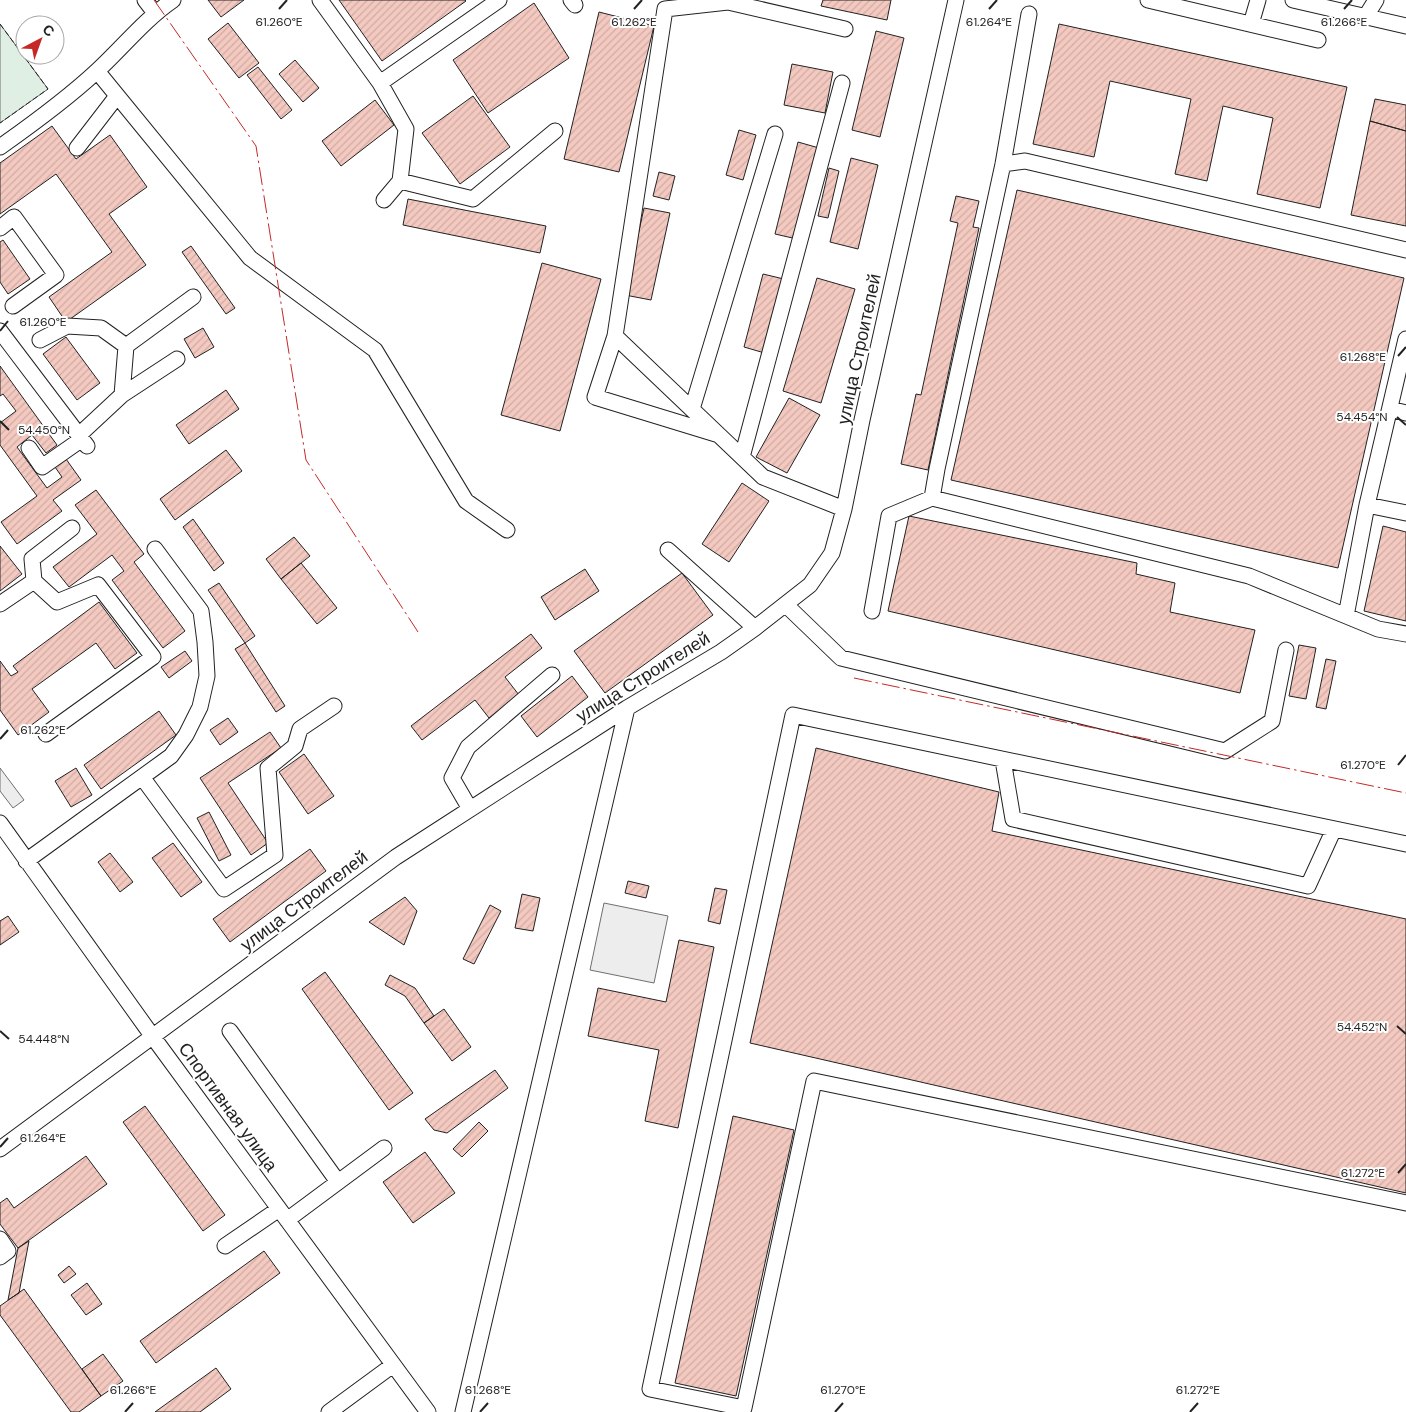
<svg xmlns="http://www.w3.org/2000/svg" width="1406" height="1412" font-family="'DM Sans',sans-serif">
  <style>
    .pitch { fill: #e0efe3; stroke: #6f6f6f }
    .parking { fill: #ededed; stroke: #6f6f6f }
    .building { fill: url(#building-hatch); stroke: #222 }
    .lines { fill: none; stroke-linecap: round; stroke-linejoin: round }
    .minor-casing { stroke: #222; stroke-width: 17 }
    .minor { stroke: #fff; stroke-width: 15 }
    .fence { stroke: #222; stroke-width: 1; stroke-dasharray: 6 2.5; stroke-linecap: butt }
    .power { stroke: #c62828; stroke-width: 1; stroke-dasharray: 18 4 2.5 4; stroke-linecap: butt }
    .ticks { fill: none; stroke: #222; stroke-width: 2 }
    .labels { text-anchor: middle; stroke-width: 4; stroke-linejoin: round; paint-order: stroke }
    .street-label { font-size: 18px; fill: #222; stroke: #fff }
    .ticks-label { font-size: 12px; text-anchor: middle; fill: #222; stroke: #fff; stroke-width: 4; stroke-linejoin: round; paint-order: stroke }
  </style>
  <defs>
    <pattern id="building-hatch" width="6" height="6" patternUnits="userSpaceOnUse" patternTransform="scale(1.25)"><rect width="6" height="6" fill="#f3c9c0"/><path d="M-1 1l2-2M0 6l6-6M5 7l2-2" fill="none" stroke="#d0aca5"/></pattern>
  </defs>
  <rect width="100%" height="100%" fill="#fff"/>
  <path class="pitch" d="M0 24 48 89 0 123Z"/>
  <path class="parking" d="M0 768 24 800 13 808 0 791Z
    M604 903 668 916 654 983 590 970Z"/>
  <path class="building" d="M208 0H244L221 17Z
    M339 0H465L466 1 382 61Z
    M823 0H891L887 20 821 6Z
    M534 3 569 58 488 113 453 60Z
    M599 12 654 26 619 172 564 159Z
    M228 23 259 63 239 78 208 39Z
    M1059 24 1347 87 1320 208 1257 194 1273 118 1223 106 1207 181 1175 174 1191 99 1110 81 1094 157 1033 144Z
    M876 31 904 38 880 137 852 130Z
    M295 60 319 88 303 102 279 74Z
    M792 64 833 72 825 113 784 105Z
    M258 67 292 110 281 119 247 75Z
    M473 96 510 147 460 184 422 133Z
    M1375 99 1406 105V131L1370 121Z
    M375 100 394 125 341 166 322 141Z
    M1370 121 1406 131V226L1351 215Z
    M52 126 76 159 110 135 147 187 109 214 146 265 66 322 49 297 112 252 56 174 0 214V163Z
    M739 130 756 135 743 180 726 175Z
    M798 142 819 148 797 239 775 234Z
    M851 158 878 165 858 249 830 242Z
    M829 168 839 171 828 218 818 216Z
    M659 172 675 176 669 200 653 196Z
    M1017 190 1404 278 1338 568 951 480Z
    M956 196 979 201 973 227 979 228 928 470 901 464 916 394 921 395 958 223 950 221Z
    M408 199 546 226 540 253 403 225Z
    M644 208 670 213 651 300 625 295Z
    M3 240 30 279 8 294 0 282V242Z
    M191 246 235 308 226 314 182 252Z
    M542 263 601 279 560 431 501 415Z
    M763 274 788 280 768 354 744 347Z
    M817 278 855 289 821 403 783 391Z
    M203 328 214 347 195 358 184 339Z
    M66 337 100 383 77 400 43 354Z
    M0 366 57 445 46 453 32 435 17 447 47 488 62 477 55 467 66 459 81 480 53 500 62 511 17 544 1 522 37 496 0 445V423L16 411 3 394 0 396Z
    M226 390 239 409 189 444 176 425Z
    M789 398 820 415 787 473 756 457Z
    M226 450 242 471 175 520 160 499Z
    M742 483 769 501 729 562 702 544Z
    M96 490 144 554 134 562 185 631 163 648 112 580 124 571 112 555 69 587 53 567 97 534 75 505Z
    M909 516 1137 563 1136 574 1175 583 1170 612 1255 630 1240 693 888 611Z
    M193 519 224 563 214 571 183 527Z
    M1383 526 1406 532V621L1364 611Z
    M294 537 310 556 281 579 266 559Z
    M0 546 22 574 0 591Z
    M301 563 337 608 317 624 281 579Z
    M585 569 599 591 555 620 541 597Z
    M682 573 713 615 605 693 574 651Z
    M219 583 255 636 245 643 208 590Z
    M99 602 137 653 115 669 96 643 32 689 49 712 18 735 0 710V661L11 676 18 672 13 666Z
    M531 634 542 648 505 677 519 695 489 718 475 700 422 740 411 726Z
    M245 643 285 706 276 712 235 649Z
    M1299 645 1316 648 1306 699 1289 696Z
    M185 651 192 661 169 678 161 667Z
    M1326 659 1336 661 1326 709 1316 707Z
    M572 676 588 697 537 737 521 716Z
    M159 711 176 735 101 789 84 765Z
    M228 718 238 732 220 745 210 730Z
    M270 732 281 748 228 783 268 843 251 855 200 778Z
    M816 748 999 792 992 831 1406 919V1193L750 1043Z
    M304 754 334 796 308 814 279 772Z
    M76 768 92 795 71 807 55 781Z
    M209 812 231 855 219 861 197 818Z
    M173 843 202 882 181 897 152 858Z
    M310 849 326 871 230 942 213 919Z
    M110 853 133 882 120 892 98 862Z
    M628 881 649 886 646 898 625 893Z
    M715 888 727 890 720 924 708 921Z
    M522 894 540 898 533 931 515 928Z
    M405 897 417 911 404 945 369 922Z
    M490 905 501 911 474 964 463 959Z
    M8 916 19 932 0 945V921Z
    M679 940 714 947 678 1128 645 1121 659 1050 588 1036 598 988 666 1002Z
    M325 972 413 1093 389 1110 302 989Z
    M390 975 415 988 434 1016 424 1023 405 996 385 985Z
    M444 1009 471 1047 452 1061 424 1023Z
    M495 1070 508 1088 447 1133 434 1130 425 1119Z
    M145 1106 225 1215 203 1231 123 1122Z
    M733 1116 794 1130 736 1396 675 1383Z
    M479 1122 488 1131 462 1157 453 1149Z
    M425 1152 455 1193 413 1223 383 1182Z
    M86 1156 107 1184 18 1248 0 1224V1203L7 1198 14 1208Z
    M29 1241 19 1293 8 1300 18 1248Z
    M264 1251 280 1273 156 1363 140 1341Z
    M69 1266 76 1274 64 1283 58 1275Z
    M87 1283 102 1304 86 1315 71 1295Z
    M24 1289 101 1396 79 1412H71L0 1315V1306Z
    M103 1354 123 1381 101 1396 82 1369Z
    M216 1368 231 1389 200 1412H155Z"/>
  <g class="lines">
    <defs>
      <path id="minor" d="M145 0 155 13
        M320 0 380 83 406 129 400 181 384 200
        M571 0 575 5
        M1148 0 1318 40
        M1293 0 1406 26
        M1366 16 1376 0
        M1251 24 1258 0
        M97 71 250 258 375 350 466 501 507 530
        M380 83 499 0
        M0 147C34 123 67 99 97 71 123 47 144 20 173 0
        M77 148 117 96
        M1003 164 1025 161 1406 250
        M400 181 473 199 555 131
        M0 228 14 217 56 275 13 306
        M0 331 87 446
        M615 336 595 397 716 434
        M40 340 67 326 101 328 126 346
        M122 395 177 359
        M692 409 775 134
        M1390 409 1406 413
        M79 435 122 395 126 346 193 297
        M29 448 42 467 82 439
        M742 457 842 83
        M932 498 1249 576 1378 629 1406 634
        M1367 505 1406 513
        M844 509 763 477 615 336 665 9 728 2 845 29
        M668 550 755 628
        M34 581 32 559 72 528
        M0 604 34 581 57 602 98 585 153 657 46 734
        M786 605 841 658 1225 751 1272 721 1286 650
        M872 611 889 516 932 498 937 469 1003 164 1029 14
        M1346 616 1367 505 1406 339
        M1003 760 1013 819 1308 886 1334 829
        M142 777 224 889 275 855 268 768 295 746 300 729 334 706
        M470 809 452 778 468 747 552 675
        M0 823 153 1037 428 1412
        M1406 844 793 715 650 1389 744 1408 814 1081 1406 1203
        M26 861 171 756 186 735 200 707 207 676 205 642 201 611 155 549
        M230 1031 338 1182
        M0 1149 396 857 627 708 721 652 755 628 810 585 832 553 844 509 862 420 956 0
        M287 1220 384 1148
        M0 1239 8 1251 0 1257
        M225 1246 279 1209
        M329 1412 393 1365
        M463 1412 627 708"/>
    </defs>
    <use href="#minor" class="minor-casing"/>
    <use href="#minor" class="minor"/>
    <path class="fence" d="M0 24 48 89 0 123"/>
    <path class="power" d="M154 0 256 146 306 460 418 632
      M854 678 1406 793"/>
  </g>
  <path class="ticks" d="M279 9 287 0M634 9 642 0M989 9 997 0M1344 9 1352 0M0 331 8 321M1398 356 1406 347M1397 417 1406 425M0 421 9 430M0 739 8 730M1398 765 1406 755M1397 1026 1406 1034M0 1031 9 1039M0 1147 8 1138M1398 1173 1406 1164M125 1412 133 1403M480 1412 488 1403M835 1412 843 1403M1190 1412 1198 1403"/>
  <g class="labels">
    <g class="street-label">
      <text transform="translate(859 349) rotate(-78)" y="6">улица Строителей</text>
      <text transform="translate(643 677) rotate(-32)" y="6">улица Строителей</text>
      <text transform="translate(304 901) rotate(-37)" y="6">улица Строителей</text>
      <text transform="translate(228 1107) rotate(54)" y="6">Спортивная улица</text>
    </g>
  </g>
  <g class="ticks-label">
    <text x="279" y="26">61.260°E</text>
    <text x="634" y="26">61.262°E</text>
    <text x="989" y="26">61.264°E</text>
    <text x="1344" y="26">61.266°E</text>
    <text x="43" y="326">61.260°E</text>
    <text x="1363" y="361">61.268°E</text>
    <text x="1362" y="421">54.454°N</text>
    <text x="44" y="434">54.450°N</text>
    <text x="43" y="734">61.262°E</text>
    <text x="1363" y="769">61.270°E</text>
    <text x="1362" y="1031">54.452°N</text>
    <text x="44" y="1043">54.448°N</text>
    <text x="43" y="1142">61.264°E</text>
    <text x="1363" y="1177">61.272°E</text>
    <text x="133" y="1394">61.266°E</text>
    <text x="488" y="1394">61.268°E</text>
    <text x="843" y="1394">61.270°E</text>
    <text x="1198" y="1394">61.272°E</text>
  </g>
  <g transform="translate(40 40) rotate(41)"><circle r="24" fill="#ffffff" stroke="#a7a7a7"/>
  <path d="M0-4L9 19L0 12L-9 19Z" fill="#c62828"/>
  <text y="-8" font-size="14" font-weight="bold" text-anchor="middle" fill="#222222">С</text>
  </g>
</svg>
